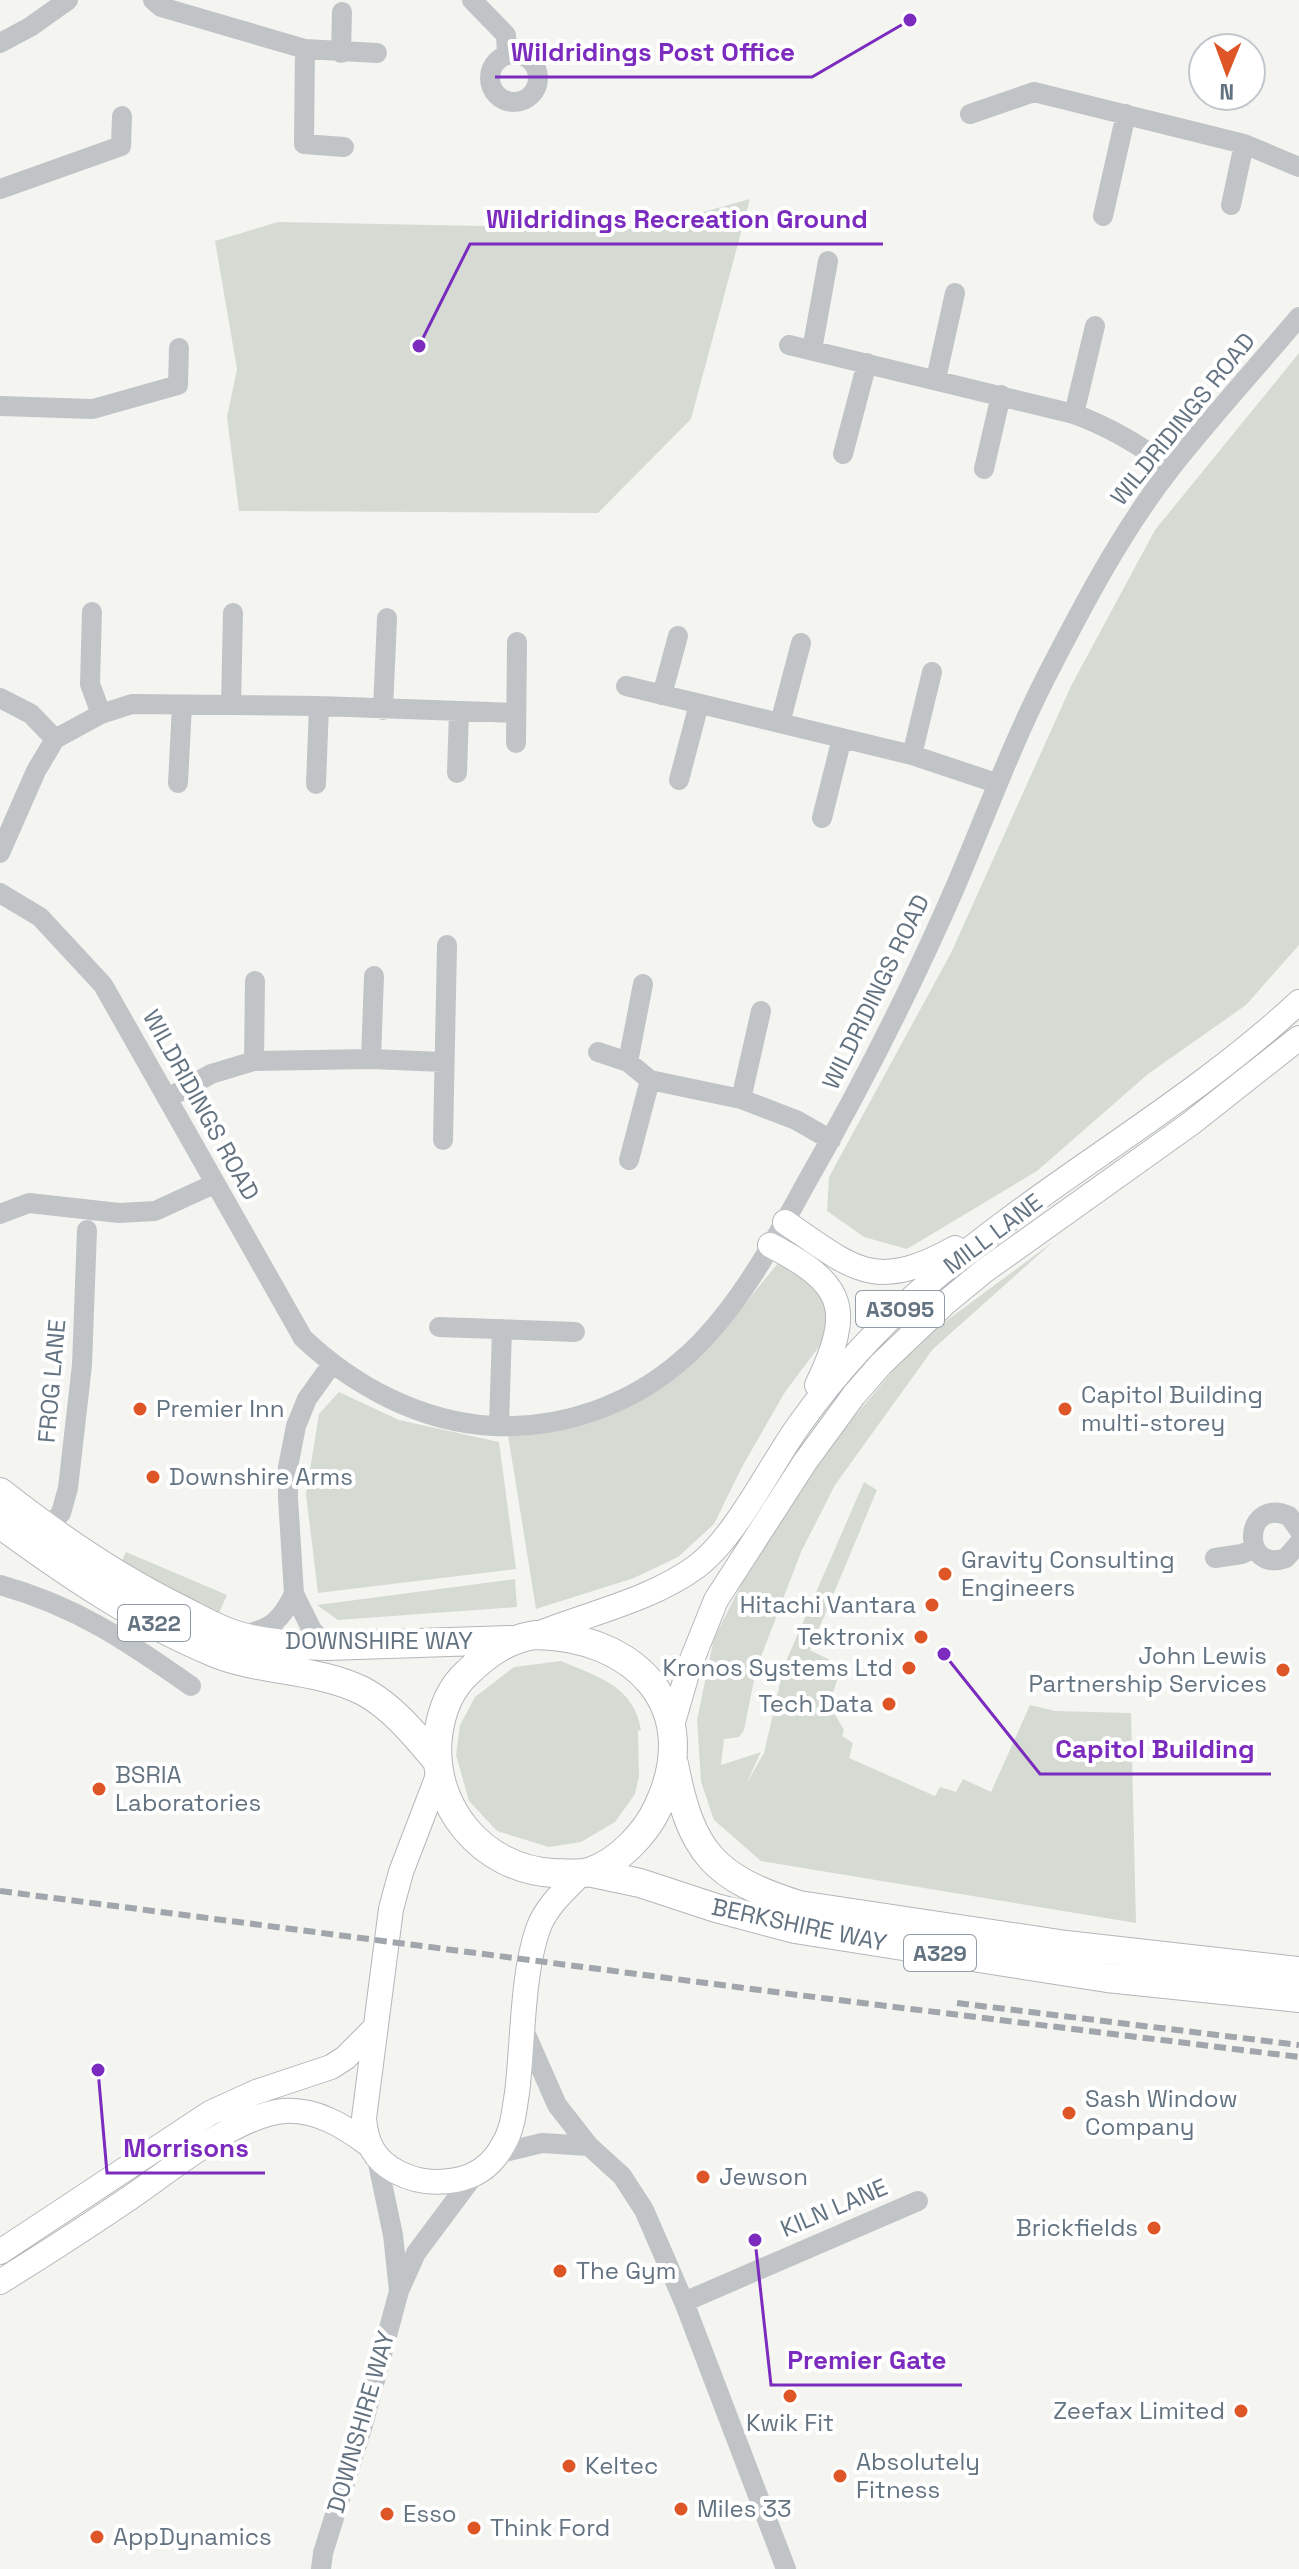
<svg xmlns="http://www.w3.org/2000/svg" width="1299" height="2569" font-family="'Space Grotesk',sans-serif">
  <style>
    .green { fill: #d5dbd2 }
    .lines { fill: none; stroke-linecap: round; stroke-linejoin: round }
    .major-casing { stroke: #b3b7bb; stroke-width: 26 }
    .highway-casing { stroke: #b3b6b9; stroke-width: 30 }
    .minor { stroke: #c0c4c7; stroke-width: 20 }
    .major { stroke: #fff; stroke-width: 24 }
    .highway { stroke: #fff; stroke-width: 28 }
    .rail { stroke: #a1a6ac; stroke-width: 6; stroke-dasharray: 12 6; stroke-linecap: butt }
    .poi-dot { fill: #df5626; stroke: #fff; stroke-width: 3 }
    .labels { text-anchor: middle; stroke-width: 8; stroke-linejoin: round; paint-order: stroke }
    .shield { fill: #fff; stroke: #929da7; stroke-width: 2 }
    .shield-label { font-size: 22px; font-weight: bold; fill: #647381 }
    .street-label { font-size: 24px; fill: #647381; stroke: #fff }
    .poi-label { font-size: 24px; fill: #647381; stroke: #fff; text-anchor: start }
    .leader { fill: none; stroke: #7b2cbf; stroke-width: 3 }
    .callout-dot { fill: #7b2cbf; stroke: #fff; stroke-width: 3 }
    .callout-label { font-size: 26px; text-anchor: middle; font-weight: bold; fill: #7b2cbf; stroke: #fff; stroke-width: 8; stroke-linejoin: round; paint-order: stroke }
  </style>
  <rect width="100%" height="100%" fill="#f4f5f1"/>
  <path class="green" d="M750 199 691 419 598 513 239 511 227 417 237 369 215 241 278 222 642 229Z
    M1299 353V945L1246 1005 1148 1074 1037 1171 907 1249 864 1237 827 1211 829 1177 951 953 1071 686 1155 530Z
    M1054 1241 933 1349 835 1485 801 1552 756 1670 744 1730 739 1737 724 1739 721 1765 761 1752 746 1784 764 1753 784 1666 864 1482 877 1490 810 1650 842 1666 829 1704 844 1730 842 1736 853 1743 849 1758 935 1796 940 1787 956 1792 963 1779 991 1792 1030 1705 1055 1711 1131 1713 1136 1923 761 1861 714 1820 701 1782 697 1720 714 1638 763 1542 850 1422 915 1344Z
    M779 1262 809 1273 828 1311 827 1336 785 1392 742 1467 714 1524 678 1557 634 1578 536 1609 508 1435 581 1423 734 1317Z
    M339 1392 399 1420 499 1442 516 1569 318 1593 306 1494 319 1414Z
    M126 1552 227 1595 218 1615 119 1567Z
    M515 1579 517 1607 338 1620 317 1605Z
    M561 1661C598 1677 634 1686 641 1730L638 1731 639 1776 635 1794 615 1822 581 1842 549 1847 497 1831 469 1801 456 1755 460 1725 475 1697 514 1667Z"/>
  <g class="lines">
    <defs>
      <path id="major" d="M785 1222C854 1269 874 1293 955 1248
        M770 1245C845 1284 854 1308 817 1385
        M535 1635C589 1613 649 1601 696 1567 736 1537 769 1467 799 1425 836 1373 880 1325 929 1283 1046 1181 1185 1108 1299 1002
        M671 1729 689 1667 716 1600 805 1462 854 1395 881 1364 944 1304 984 1271 1190 1124 1299 1038
        M439 1773 401 1872 391 1909 364 2118C366 2143 374 2160 397 2172 416 2182 434 2184 456 2180 477 2176 493 2164 503 2145 513 2129 514 2111 517 2093 523 2044 522 1974 538 1929 546 1906 566 1889 583 1872
        M0 2252 210 2113 256 2092 331 2067 345 2058 374 2029
        M0 2282C45 2254 90 2225 134 2195 173 2168 237 2115 284 2111 316 2109 344 2126 368 2144"/>
      <path id="highway" d="M0 1492C57 1537 115 1577 180 1609 198 1618 216 1629 236 1635 264 1644 297 1645 327 1646L510 1640
        M0 1524C67 1573 137 1621 215 1653 262 1672 317 1668 363 1691 393 1707 416 1736 438 1762
        M535 1635C635 1636 705 1707 658 1807 646 1833 618 1863 589 1872 578 1875 564 1873 553 1873 482 1869 430 1806 438 1736 441 1712 449 1689 468 1672 488 1653 508 1639 535 1635Z
        M674 1764C691 1852 713 1878 799 1905L1066 1945 1299 1971
        M588 1872 640 1883 716 1908 795 1929 1107 1978 1299 1998"/>
    </defs>
    <use href="#major" class="major-casing"/>
    <use href="#highway" class="highway-casing"/>
    <path class="minor" d="M153 0 161 7 305 49 377 53
      M472 0 506 35 507 54
      M0 43 30 27 68 0
      M305 49 304 144 344 147
      M341 53 342 12
      M490 78a24 24 0 1 1 48 0a24 24 0 1 1-48 0Z
      M970 114 1034 92 1244 144 1299 167
      M0 189 121 146 122 116
      M1231 205 1244 144
      M1103 216 1126 114
      M789 345 1074 414C1110 427 1140 445 1171 468
      M812 350 828 261
      M936 379 955 293
      M0 406 93 409 178 385 179 348
      M1074 414 1095 326
      M843 454 867 363
      M984 469 1001 395
      M92 612 90 684 101 714
      M626 686 912 755 996 783
      M662 695 678 636
      M0 698 31 714 55 739
      M231 705 233 613
      M383 710 387 618
      M780 723 801 643
      M516 743 517 642
      M912 755 932 672
      M457 773 459 712
      M679 780 699 704
      M178 783 182 705
      M316 784 319 706
      M822 818 842 738
      M0 853 36 771 55 739 101 714 132 704 319 706 516 713
      M0 893 40 917 103 985 303 1338C355 1387 421 1422 493 1426 562 1429 631 1405 683 1359 734 1315 773 1244 805 1185 861 1087 912 987 957 883 986 815 1011 746 1045 679 1082 607 1121 532 1171 468 1212 416 1257 367 1299 317
      M598 1052 628 1062 650 1080 741 1099 796 1120 831 1140
      M371 1059 374 976
      M254 1061 255 981
      M628 1062 643 984
      M168 1098 211 1074 254 1061 371 1059 443 1062
      M741 1099 761 1011
      M443 1140 447 945
      M629 1160 650 1080
      M0 1214 29 1203 119 1213 155 1211 214 1184
      M439 1327 575 1332
      M499 1426 502 1329
      M47 1529 61 1513 68 1488 82 1365 87 1230
      M1299 1530 1289 1516C1243 1496 1240 1574 1286 1558L1299 1543
      M1215 1558 1242 1554 1255 1548
      M0 1585C76 1606 127 1641 191 1686
      M244 1634C272 1629 281 1620 294 1594
      M327 1646 312 1630 294 1594 288 1498V1467L296 1426 307 1399 332 1364
      M524 2030 557 2105 589 2146 622 2176 644 2210 684 2302 786 2569
      M497 2154 542 2143 589 2146
      M377 2159 393 2235 399 2291
      M684 2302 918 2201
      M321 2569 323 2553 363 2425 399 2291 416 2253 475 2174"/>
    <use href="#major" class="major"/>
    <use href="#highway" class="highway"/>
    <path class="rail" d="M0 1891 798 1995 1299 2057
      M957 2003 1299 2045"/>
  </g>
  <g class="poi-dot">
    <circle cx="140" cy="1409" r="8"/>
    <circle cx="1065" cy="1409" r="8"/>
    <circle cx="153" cy="1477" r="8"/>
    <circle cx="945" cy="1574" r="8"/>
    <circle cx="932" cy="1605" r="8"/>
    <circle cx="921" cy="1637" r="8"/>
    <circle cx="909" cy="1668" r="8"/>
    <circle cx="1283" cy="1670" r="8"/>
    <circle cx="889" cy="1704" r="8"/>
    <circle cx="99" cy="1789" r="8"/>
    <circle cx="1069" cy="2113" r="8"/>
    <circle cx="703" cy="2177" r="8"/>
    <circle cx="1154" cy="2228" r="8"/>
    <circle cx="560" cy="2271" r="8"/>
    <circle cx="790" cy="2396" r="8"/>
    <circle cx="1241" cy="2411" r="8"/>
    <circle cx="569" cy="2466" r="8"/>
    <circle cx="840" cy="2476" r="8"/>
    <circle cx="681" cy="2509" r="8"/>
    <circle cx="387" cy="2514" r="8"/>
    <circle cx="474" cy="2528" r="8"/>
    <circle cx="97" cy="2537" r="8"/>
  </g>
  <g class="labels">
    <g class="shield">
      <rect x="856" y="1291" width="88" height="36" rx="6"/>
      <rect x="118" y="1605" width="72" height="36" rx="6"/>
      <rect x="904" y="1935" width="72" height="36" rx="6"/>
    </g>
    <g class="shield-label">
      <text x="900" y="1317">A3095</text>
      <text x="154" y="1631">A322</text>
      <text x="940" y="1961">A329</text>
    </g>
    <g class="street-label">
      <text transform="translate(1183 419) rotate(-51)" y="8">WILDRIDINGS ROAD</text>
      <text transform="translate(876 992) rotate(-64)" y="8">WILDRIDINGS ROAD</text>
      <text transform="translate(201 1105) rotate(61)" y="8">WILDRIDINGS ROAD</text>
      <text transform="translate(993 1234) rotate(-37)" y="8">MILL LANE</text>
      <text transform="translate(52 1381) rotate(-85)" y="8">FROG LANE</text>
      <text x="379" y="1649">DOWNSHIRE WAY</text>
      <text transform="translate(799 1925) rotate(12)" y="8">BERKSHIRE WAY</text>
      <text transform="translate(834 2208) rotate(-23)" y="8">KILN LANE</text>
      <text transform="translate(361 2422) rotate(-74)" y="8">DOWNSHIRE WAY</text>
    </g>
    <g class="poi-label">
      <text x="1081" y="1403">Capitol Building<tspan x="1081" dy="28">multi-storey</tspan></text>
      <text x="156" y="1417">Premier Inn</text>
      <text x="169" y="1485">Downshire Arms</text>
      <text x="961" y="1568">Gravity Consulting<tspan x="961" dy="28">Engineers</tspan></text>
      <text x="916" y="1613" text-anchor="end">Hitachi Vantara</text>
      <text x="905" y="1645" text-anchor="end">Tektronix</text>
      <text x="1267" y="1664" text-anchor="end">John Lewis<tspan x="1267" dy="28">Partnership Services</tspan></text>
      <text x="893" y="1676" text-anchor="end">Kronos Systems Ltd</text>
      <text x="873" y="1712" text-anchor="end">Tech Data</text>
      <text x="115" y="1783">BSRIA<tspan x="115" dy="28">Laboratories</tspan></text>
      <text x="1085" y="2107">Sash Window<tspan x="1085" dy="28">Company</tspan></text>
      <text x="719" y="2185">Jewson</text>
      <text x="1138" y="2236" text-anchor="end">Brickfields</text>
      <text x="576" y="2279">The Gym</text>
      <text x="1225" y="2419" text-anchor="end">Zeefax Limited</text>
      <text x="790" y="2431" text-anchor="middle">Kwik Fit</text>
      <text x="856" y="2470">Absolutely<tspan x="856" dy="28">Fitness</tspan></text>
      <text x="585" y="2474">Keltec</text>
      <text x="697" y="2517">Miles 33</text>
      <text x="403" y="2522">Esso</text>
      <text x="490" y="2536">Think Ford</text>
      <text x="113" y="2545">AppDynamics</text>
    </g>
  </g>
  <path class="leader" d="M910 20L812 77H495M419 346L470 244H883M944 1654L1040 1774H1271M98 2070L107 2173H265M755 2240L771 2385H962"/>
  <g class="callout-dot">
    <circle cx="910" cy="20" r="8"/>
    <circle cx="419" cy="346" r="8"/>
    <circle cx="944" cy="1654" r="8"/>
    <circle cx="98" cy="2070" r="8"/>
    <circle cx="755" cy="2240" r="8"/>
  </g>
  <g class="callout-label">
    <text x="653" y="61">Wildridings Post Office</text>
    <text x="677" y="228">Wildridings Recreation Ground</text>
    <text x="1155" y="1758">Capitol Building</text>
    <text x="186" y="2157">Morrisons</text>
    <text x="867" y="2369">Premier Gate</text>
  </g>
  <g transform="translate(1227 72) rotate(181)"><circle r="38" fill="#ffffff" stroke="#c1c7cd" stroke-width="2"/>
  <path d="M0-6L14 30L0 20L-14 30Z" fill="#df5626"/>
  <text y="-12" font-size="22" font-weight="bold" text-anchor="middle" fill="#647381">N</text>
  </g>
</svg>
